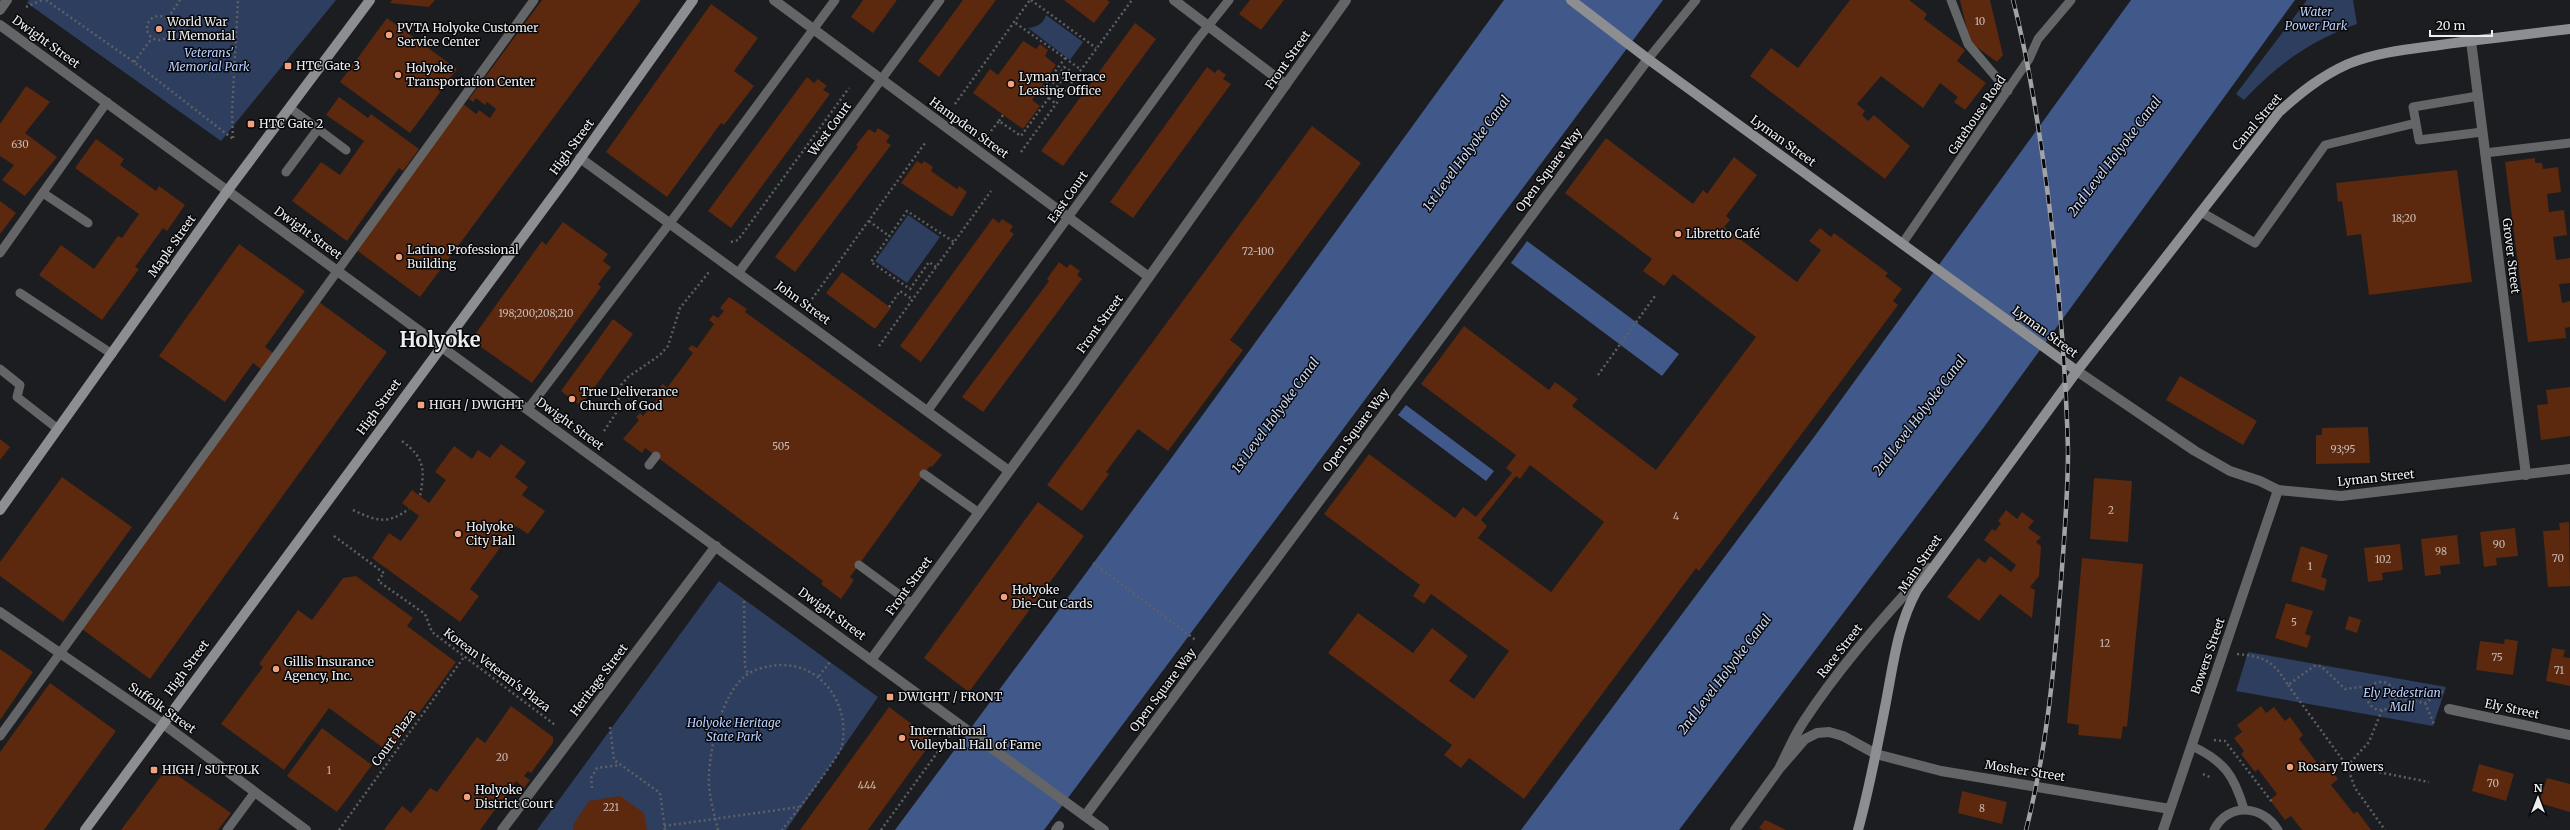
<svg xmlns="http://www.w3.org/2000/svg" width="2570" height="830" font-family="Merriweather,serif">
  <style>
    .green { fill: #2e3e5f }
    .water { fill: #41598a }
    .building { fill: #5c280e; fill-rule: evenodd }
    .lines { fill: none; stroke-linecap: round; stroke-linejoin: round }
    .path { stroke: #5f6064; stroke-width: 2.5; stroke-dasharray: 2 3; stroke-linecap: butt }
    .service { stroke: #646567; stroke-width: 9 }
    .pedestrian { stroke: #646567; stroke-width: 10 }
    .minor { stroke: #646567; stroke-width: 10 }
    .tertiary { stroke: #646567; stroke-width: 10 }
    .secondary { stroke: #8c8e91; stroke-width: 10 }
    .rail-casing { stroke: #a1a3a6; stroke-width: 4.5 }
    .rail { stroke: #070709; stroke-width: 3; stroke-dasharray: 9; stroke-linecap: butt }
    .poi-dot { fill: #f2a17e; stroke: #070709; stroke-width: 1.5 }
    .labels { text-anchor: middle; stroke-width: 3; stroke-linejoin: round; paint-order: stroke }
    .number-label { font-size: 10px; fill: #c9bcb8 }
    .park-label { font-size: 12px; font-style: italic; fill: #b9d0fe; stroke: #070709 }
    .poi-label { font-size: 12px; fill: #edeef1; stroke: #070709; text-anchor: start }
    .street-label { font-size: 12px; fill: #edeef1; stroke: #070709 }
    .water-label { font-size: 13px; font-style: italic; fill: #cadaf9; stroke: #070709 }
    .town-label { font-size: 20px; font-weight: bold; fill: #edeef1; stroke: #070709 }
  </style>
  <rect width="100%" height="100%" fill="#1b1d21"/>
  <path class="green" d="M29 0H336L221 141 27 3Z
    M2307 0H2353L2357 24C2310 41 2278 64 2244 100L2236 94Z
    M1046 15 1083 42 1070 60 1028 28C1037 27 1043 24 1046 15Z
    M908 215 940 237 907 283 875 261Z
    M719 581 878 697 786 830H537Z
    M2248 652 2446 687 2433 726 2236 691Z"/>
  <path class="water" d="M1504 0H1663L1044 830H895L1167 464Z
    M2131 0H2295L1984 427 1679 830H1521L1817 433Z
    M1527 241 1679 354 1662 376 1511 263Z
    M1406 405 1494 471 1486 481 1398 415Z"/>
  <path class="building" d="M392 0H435L429 7 390 3Z
    M542 0H641L420 297 355 249 462 103 476 114 479 110 490 118 496 109 487 102 485 105 476 98 473 102 469 99Z
    M863 0H897L873 33 851 17Z
    M963 0H996L939 77 918 61Z
    M1064 0H1107L1110 2 1094 23Z
    M1250 0H1284L1261 30 1239 14Z
    M1850 0H1909L1927 14 1924 19 1965 50 1957 61 1986 83 1965 110 1954 102 1958 97 1940 83 1923 108 1881 76 1857 104 1865 111 1862 115 1868 121 1874 115 1910 146 1885 179 1750 76 1771 48 1798 68Z
    M1960 0H1990L2003 55 1997 62 1970 42Z
    M711 4 758 38 734 71 754 86 724 125 721 123 667 197 606 152Z
    M387 18 457 69 410 133 340 82Z
    M1135 23 1156 39 1063 166 1041 151Z
    M1023 41 1036 49 1040 44 1048 50 1045 56 1056 65 1032 100 1040 106 1023 129 973 93 990 69 998 75Z
    M1207 67 1215 73 1218 69 1226 75 1223 79 1231 84 1133 218 1110 202Z
    M807 77 814 83 818 79 827 86 823 90 830 94 731 228 708 211Z
    M26 86 50 102 25 133 57 157 25 196 2 180 14 165 0 156V124Z
    M339 97 368 118 371 114 419 149 403 171 399 168 347 241 292 201 321 162 340 175 364 141 326 115Z
    M1312 126 1361 163 1230 340 1243 350 1168 451 1138 429 1106 472 1109 474 1082 511 1047 485Z
    M878 128 890 136 886 142 891 145 795 272 775 257 858 147 856 145 869 129 875 133Z
    M1606 138 1693 204 1703 190 1707 194 1734 157 1757 175 1726 216 1730 220 1724 227 1797 282 1821 250 1809 241 1820 228 1831 237 1834 233 1888 273 1885 276 1902 289 1893 301 1898 305 1699 571 1696 568 1524 799 1469 758 1461 768 1444 755 1452 745 1328 653 1358 613 1413 653 1432 628 1468 656 1449 681 1474 699 1509 651 1431 594 1424 604 1413 596 1420 585 1324 514 1369 454 1455 518 1463 507 1476 517 1512 473 1506 468 1516 455 1421 384 1464 326 1549 390 1555 382 1578 399 1572 406 1656 470 1756 337 1673 274 1664 286 1643 271 1652 259 1565 193ZM1530 465 1604 522 1551 592 1478 538 1487 526 1481 520 1516 476 1520 479Z
    M96 139 124 159 120 165 156 191 159 186 185 205 167 231 163 228 135 267 139 269 102 320 39 275 61 245 94 269 118 236 122 238 139 214 75 168Z
    M2535 158V163H2542L2543 169 2558 167 2561 192 2547 194 2549 212 2564 210 2567 235 2553 237 2556 260 2570 258V283L2559 284 2562 303 2570 301V327L2565 328 2566 338 2528 342 2505 162Z
    M917 161 922 164 924 161 933 167 931 171 957 189 959 186 967 192 952 217 901 183Z
    M2457 170 2472 282 2369 295 2361 234 2347 236 2342 201 2338 202 2336 183Z
    M0 201 16 213 0 234Z
    M993 218 999 223 1002 219 1013 226 1010 231 1014 234 921 362 900 346Z
    M563 222 608 254 603 261 611 267 598 284 601 287 532 383 471 340 542 241 546 245Z
    M239 244 305 291 265 347 279 357 319 302 387 352 150 679 82 629 267 374 253 363 225 402 159 356Z
    M1059 262 1067 268 1070 264 1080 271 1077 275 1082 279 983 412 962 397 1049 281 1047 279Z
    M842 272 891 308 875 329 826 293Z
    M729 297 747 309 745 312 942 455 932 467 930 466 850 577 854 580 841 599 821 584 823 581 645 448 642 453 623 439 639 420 636 417 640 413 643 416 663 392 659 388 663 384 667 388 693 353 688 349 692 345 697 348 714 324 709 320 713 315 718 318 724 311 720 308Z
    M613 319 633 334 581 406 561 391Z
    M2180 376 2257 421 2243 445 2166 400Z
    M2570 387V436L2541 440 2537 405 2548 404 2546 390Z
    M2368 427 2370 463 2316 464V435H2322V428Z
    M0 439 10 447 0 460Z
    M501 444 526 462 515 477 528 487 522 495 545 511 528 534 516 526 470 589 479 596 460 622 372 558 389 533 401 541 419 516 402 503 412 490 429 503 446 480 435 472 454 446 472 459 478 450 490 458Z
    M62 477 132 527 63 622 0 576V562Z
    M2094 478 2132 481 2128 542 2090 539Z
    M1038 502 1084 536 969 692 924 658Z
    M2006 510 2017 519 2022 512 2034 521 2028 528 2041 537 2036 542 2041 546 2039 576 2030 587 2035 590 2032 618 2000 594 1979 621 1947 597 1978 558 1985 563 1990 556 2011 572 2016 565 1984 540 1992 529 1995 531 2001 523 1998 521Z
    M2569 522 2570 586 2548 587 2543 531 2560 530 2559 523Z
    M2515 528 2518 556 2496 558 2497 565 2484 567 2480 532Z
    M2457 535 2460 564 2440 566 2441 574 2425 576 2421 539Z
    M2400 544 2403 570 2382 573 2383 580 2368 582 2364 548Z
    M2301 546 2328 555 2321 577 2327 579 2324 591 2291 581Z
    M2082 558 2143 564 2127 727 2123 726 2121 739 2078 735 2079 725 2067 723Z
    M356 576 413 618 407 626 456 662 390 753 329 708 284 770 221 724 263 667 259 664 298 610 312 620 343 578Z
    M2286 603 2313 611 2305 634 2311 636 2307 648 2275 638Z
    M2349 616 2361 620 2357 633 2345 629Z
    M2505 639 2518 641 2513 675 2476 670 2480 641 2504 644Z
    M2552 648 2565 650 2563 657 2570 658V686L2546 681Z
    M0 649 33 672 0 720Z
    M50 683 116 731 44 830H0V752Z
    M511 706 553 737V743L531 773 528 771 524 776 530 780 524 788 516 781 480 830H384L402 806 411 813 430 788 437 792 477 737 485 743Z
    M2261 706 2266 713 2274 707 2285 721 2290 717 2303 735 2299 739 2318 764 2324 760 2338 779 2331 785 2354 814 2357 811 2371 830H2302L2291 816 2285 820 2270 800 2277 794 2258 769 2255 772 2241 754 2244 751 2234 738 2242 732 2237 725Z
    M889 707 933 740 868 830H800Z
    M322 728 372 765 337 812 287 776Z
    M2479 764 2514 774 2506 801 2472 791Z
    M167 768 231 813 218 830H121Z
    M2547 778 2570 784V812L2539 803Z
    M1962 791 2007 802 2002 824 1958 813Z
    M620 796 644 813 647 830H573V825L589 801Z
    M1765 820 1770 822 1786 830H1763L1759 828Z"/>
  <g class="lines">
    <path class="path" d="M46 0 134 62 233 139
      M1031 0 1096 48
      M26 7 42 0
      M147 28a12 12 0 1 1 24 0a12 12 0 1 1-24 0Z
      M168 18 180 0
      M1065 58 1080 69
      M134 62 152 38
      M1049 98 1055 103
      M955 104 1030 0
      M999 121 1003 115
      M991 131 999 121 1021 136 1069 70 1064 67 1047 92 1042 89 1065 58 1014 22
      M233 138 232 113 238 0
      M1021 152 1132 0
      M869 221 889 236
      M731 242 738 240 849 88
      M936 267 929 262 910 289 871 262 907 211 954 242
      M812 299 925 143
      M889 307 900 291 912 299
      M879 346 991 191
      M1598 375 1655 296
      M604 431 616 413 621 385 628 377 660 355 668 346 680 308 709 272
      M402 441C425 458 425 470 420 496
      M353 510C376 521 387 525 409 509
      M334 536 384 573 378 581 425 614 432 632 555 725
      M1093 563 1197 641
      M744 601 745 666 748 674
      M2237 654C2266 657 2273 661 2288 685L2314 666H2321L2345 689 2360 687 2368 691
      M819 676 830 662
      M2367 696a14 14 0 1 1 28 0a14 14 0 1 1-28 0Z
      M2288 685 2347 766 2355 788 2385 830
      M2395 697 2425 703 2445 690
      M2425 703 2434 724
      M2382 710 2369 742 2347 766 2429 782
      M610 727 614 760 660 793 665 830
      M2214 740 2225 741 2272 802
      M2203 774 2212 778
      M592 788 591 778 597 768 621 765
      M664 826 799 807
      M339 830 464 657
      M718 830C714 813 708 793 709 776 710 747 722 691 748 674 754 670 764 667 771 666 818 658 851 702 842 746 840 756 792 817 782 830
      M881 830 950 735"/>
    <path class="service" d="M1951 0 1968 44 2008 91
      M1648 59 1696 0
      M2478 96 2413 107 2419 140 2482 132
      M290 108 346 150
      M2485 153 2570 143
      M286 172 318 129
      M43 193 88 223
      M2201 212 2255 243 2325 145 2416 123
      M1902 244 2029 59 2038 39 2071 0
      M0 253 107 102
      M739 272 940 0
      M20 293 112 354
      M0 369 20 385 17 397 58 429
      M528 409 682 207 835 0
      M928 410 1197 40 1229 0
      M649 465 656 456
      M924 474 979 513
      M859 565 912 604
      M0 736 534 0
      M2192 746C2224 761 2234 775 2244 809
      M227 830 255 792
      M2214 830C2228 802 2263 805 2278 830"/>
    <path class="pedestrian" d="M1056 830 1059 826"/>
    <path class="minor" d="M774 0 1149 277
      M1174 0 1286 85
      M0 10 7 0
      M2471 41 2526 475
      M580 158 1009 471
      M0 612 162 723 306 830
      M871 660 1073 384 1346 0
      M2449 709 2570 735
      M1876 754 1941 771 2170 809
      M1085 816 1648 59
      M502 830 716 546
      M2163 830 2278 490"/>
    <path class="tertiary" d="M0 25 1104 830
      M2077 371 2195 451 2230 471 2260 481 2278 490 2341 496 2570 469
      M1779 769C1787 753 1794 736 1804 721 1840 666 1884 616 1929 568
      M1735 830 1779 769 1805 739 1817 733 1829 732 1843 736 1876 754"/>
    <path class="secondary" d="M1571 0 1648 59 2077 371
      M0 510 228 190 370 0
      M85 830 570 173 693 0
      M1858 830C1869 790 1877 748 1885 707 1893 667 1897 626 1917 590L2077 371 2279 112C2300 93 2321 76 2348 64 2377 52 2410 49 2440 45 2484 39 2527 34 2570 29"/>
    <defs>
      <path id="rail" d="M2013 0C2032 74 2043 152 2052 228 2060 301 2066 376 2068 450 2068 502 2063 554 2059 606 2053 681 2045 756 2026 830"/>
    </defs>
    <use href="#rail" class="rail-casing"/>
    <use href="#rail" class="rail"/>
  </g>
  <g class="poi-dot">
    <circle cx="159" cy="29" r="4"/>
    <circle cx="389" cy="35" r="4"/>
    <rect x="284" y="62" width="8" height="8" rx="2"/>
    <circle cx="398" cy="75" r="4"/>
    <circle cx="1011" cy="84" r="4"/>
    <rect x="247" y="120" width="8" height="8" rx="2"/>
    <circle cx="1678" cy="234" r="4"/>
    <circle cx="399" cy="257" r="4"/>
    <circle cx="572" cy="399" r="4"/>
    <rect x="417" y="401" width="8" height="8" rx="2"/>
    <circle cx="458" cy="534" r="4"/>
    <circle cx="1004" cy="597" r="4"/>
    <circle cx="276" cy="669" r="4"/>
    <rect x="886" y="693" width="8" height="8" rx="2"/>
    <circle cx="902" cy="738" r="4"/>
    <circle cx="2290" cy="767" r="4"/>
    <rect x="150" y="766" width="8" height="8" rx="2"/>
    <circle cx="467" cy="797" r="4"/>
  </g>
  <g class="labels">
    <g class="number-label">
      <text x="1980" y="25">10</text>
      <text x="20" y="148">630</text>
      <text x="2404" y="222">18;20</text>
      <text x="1258" y="255">72-100</text>
      <text x="536" y="317">198;200;208;210</text>
      <text x="781" y="450">505</text>
      <text x="2343" y="453">93;95</text>
      <text x="2111" y="514">2</text>
      <text x="1676" y="520">4</text>
      <text x="2499" y="548">90</text>
      <text x="2441" y="555">98</text>
      <text x="2558" y="562">70</text>
      <text x="2383" y="563">102</text>
      <text x="2310" y="570">1</text>
      <text x="2294" y="626">5</text>
      <text x="2105" y="647">12</text>
      <text x="2497" y="661">75</text>
      <text x="2559" y="674">71</text>
      <text x="502" y="761">20</text>
      <text x="329" y="774">1</text>
      <text x="2493" y="787">70</text>
      <text x="867" y="789">444</text>
      <text x="611" y="811">221</text>
      <text x="1982" y="812">8</text>
    </g>
    <g class="park-label">
      <text x="2316" y="16">Water<tspan x="2316" dy="14">Power Park</tspan></text>
      <text x="209" y="57">Veterans'<tspan x="209" dy="14">Memorial Park</tspan></text>
      <text x="2402" y="697">Ely Pedestrian<tspan x="2402" dy="14">Mall</tspan></text>
      <text x="734" y="727">Holyoke Heritage<tspan x="734" dy="14">State Park</tspan></text>
    </g>
    <g class="poi-label">
      <text x="167" y="26">World War<tspan x="167" dy="14">II Memorial</tspan></text>
      <text x="397" y="32">PVTA Holyoke Customer<tspan x="397" dy="14">Service Center</tspan></text>
      <text x="296" y="70">HTC Gate 3</text>
      <text x="406" y="72">Holyoke<tspan x="406" dy="14">Transportation Center</tspan></text>
      <text x="1019" y="81">Lyman Terrace<tspan x="1019" dy="14">Leasing Office</tspan></text>
      <text x="259" y="128">HTC Gate 2</text>
      <text x="1686" y="238">Libretto Café</text>
      <text x="407" y="254">Latino Professional<tspan x="407" dy="14">Building</tspan></text>
      <text x="580" y="396">True Deliverance<tspan x="580" dy="14">Church of God</tspan></text>
      <text x="429" y="409">HIGH / DWIGHT</text>
      <text x="466" y="531">Holyoke<tspan x="466" dy="14">City Hall</tspan></text>
      <text x="1012" y="594">Holyoke<tspan x="1012" dy="14">Die-Cut Cards</tspan></text>
      <text x="284" y="666">Gillis Insurance<tspan x="284" dy="14">Agency, Inc.</tspan></text>
      <text x="898" y="701">DWIGHT / FRONT</text>
      <text x="910" y="735">International<tspan x="910" dy="14">Volleyball Hall of Fame</tspan></text>
      <text x="2298" y="771">Rosary Towers</text>
      <text x="162" y="774">HIGH / SUFFOLK</text>
      <text x="475" y="794">Holyoke<tspan x="475" dy="14">District Court</tspan></text>
    </g>
    <g class="street-label">
      <text transform="translate(46 42) rotate(36)" y="4">Dwight Street</text>
      <text transform="translate(1288 60) rotate(-55)" y="4">Front Street</text>
      <text transform="translate(1977 115) rotate(-56)" y="4">Gatehouse Road</text>
      <text transform="translate(2257 122) rotate(-50)" y="4">Canal Street</text>
      <text transform="translate(969 128) rotate(36)" y="4">Hampden Street</text>
      <text transform="translate(830 129) rotate(-54)" y="4">West Court</text>
      <text transform="translate(1783 141) rotate(36)" y="4">Lyman Street</text>
      <text transform="translate(572 147) rotate(-54)" y="4">High Street</text>
      <text transform="translate(1549 170) rotate(-53)" y="4">Open Square Way</text>
      <text transform="translate(1068 197) rotate(-55)" y="4">East Court</text>
      <text transform="translate(308 233) rotate(36)" y="4">Dwight Street</text>
      <text transform="translate(172 246) rotate(-55)" y="4">Maple Street</text>
      <text transform="translate(2511 256) rotate(83)" y="4">Grover Street</text>
      <text transform="translate(803 303) rotate(36)" y="4">John Street</text>
      <text transform="translate(1100 324) rotate(-54)" y="4">Front Street</text>
      <text transform="translate(2045 332) rotate(36)" y="4">Lyman Street</text>
      <text transform="translate(379 407) rotate(-54)" y="4">High Street</text>
      <text transform="translate(570 424) rotate(36)" y="4">Dwight Street</text>
      <text transform="translate(1356 430) rotate(-53)" y="4">Open Square Way</text>
      <text transform="translate(2376 478) rotate(-6)" y="4">Lyman Street</text>
      <text transform="translate(1920 564) rotate(-56)" y="4">Main Street</text>
      <text transform="translate(909 586) rotate(-54)" y="4">Front Street</text>
      <text transform="translate(832 614) rotate(36)" y="4">Dwight Street</text>
      <text transform="translate(1840 651) rotate(-52)" y="4">Race Street</text>
      <text transform="translate(2208 656) rotate(-71)" y="4">Bowers Street</text>
      <text transform="translate(187 668) rotate(-54)" y="4">High Street</text>
      <text transform="translate(497 670) rotate(37)" y="4">Korean Veteran's Plaza</text>
      <text transform="translate(599 680) rotate(-53)" y="4">Heritage Street</text>
      <text transform="translate(1163 690) rotate(-53)" y="4">Open Square Way</text>
      <text transform="translate(162 708) rotate(35)" y="4">Suffolk Street</text>
      <text transform="translate(2512 709) rotate(12)" y="4">Ely Street</text>
      <text transform="translate(394 738) rotate(-54)" y="4">Court Plaza</text>
      <text transform="translate(2025 771) rotate(9)" y="4">Mosher Street</text>
    </g>
    <g class="water-label">
      <text transform="translate(1466 153) rotate(-54)" y="5">1st Level Holyoke Canal</text>
      <text transform="translate(2114 156) rotate(-53)" y="5">2nd Level Holyoke Canal</text>
      <text transform="translate(1275 415) rotate(-54)" y="5">1st Level Holyoke Canal</text>
      <text transform="translate(1919 415) rotate(-53)" y="5">2nd Level Holyoke Canal</text>
      <text transform="translate(1724 674) rotate(-53)" y="5">2nd Level Holyoke Canal</text>
    </g>
    <g class="town-label">
      <text x="440" y="347">Holyoke</text>
    </g>
  </g>
  <g transform="translate(2538 798)" stroke="#070709" stroke-width="3" paint-order="stroke">
  <path d="M0-3L7 15L0 10L-7 15Z" fill="#edeef1"/>
  <text y="-6" font-size="11" font-weight="bold" text-anchor="middle" fill="#edeef1">N</text>
  </g>
  <path d="M2430 30v6h62v-6" fill="none" stroke="#edeef1" stroke-width="2"/>
  <text x="2436" y="30" font-size="12" fill="#edeef1" stroke="#070709" stroke-width="3" paint-order="stroke">20 m</text>
</svg>
